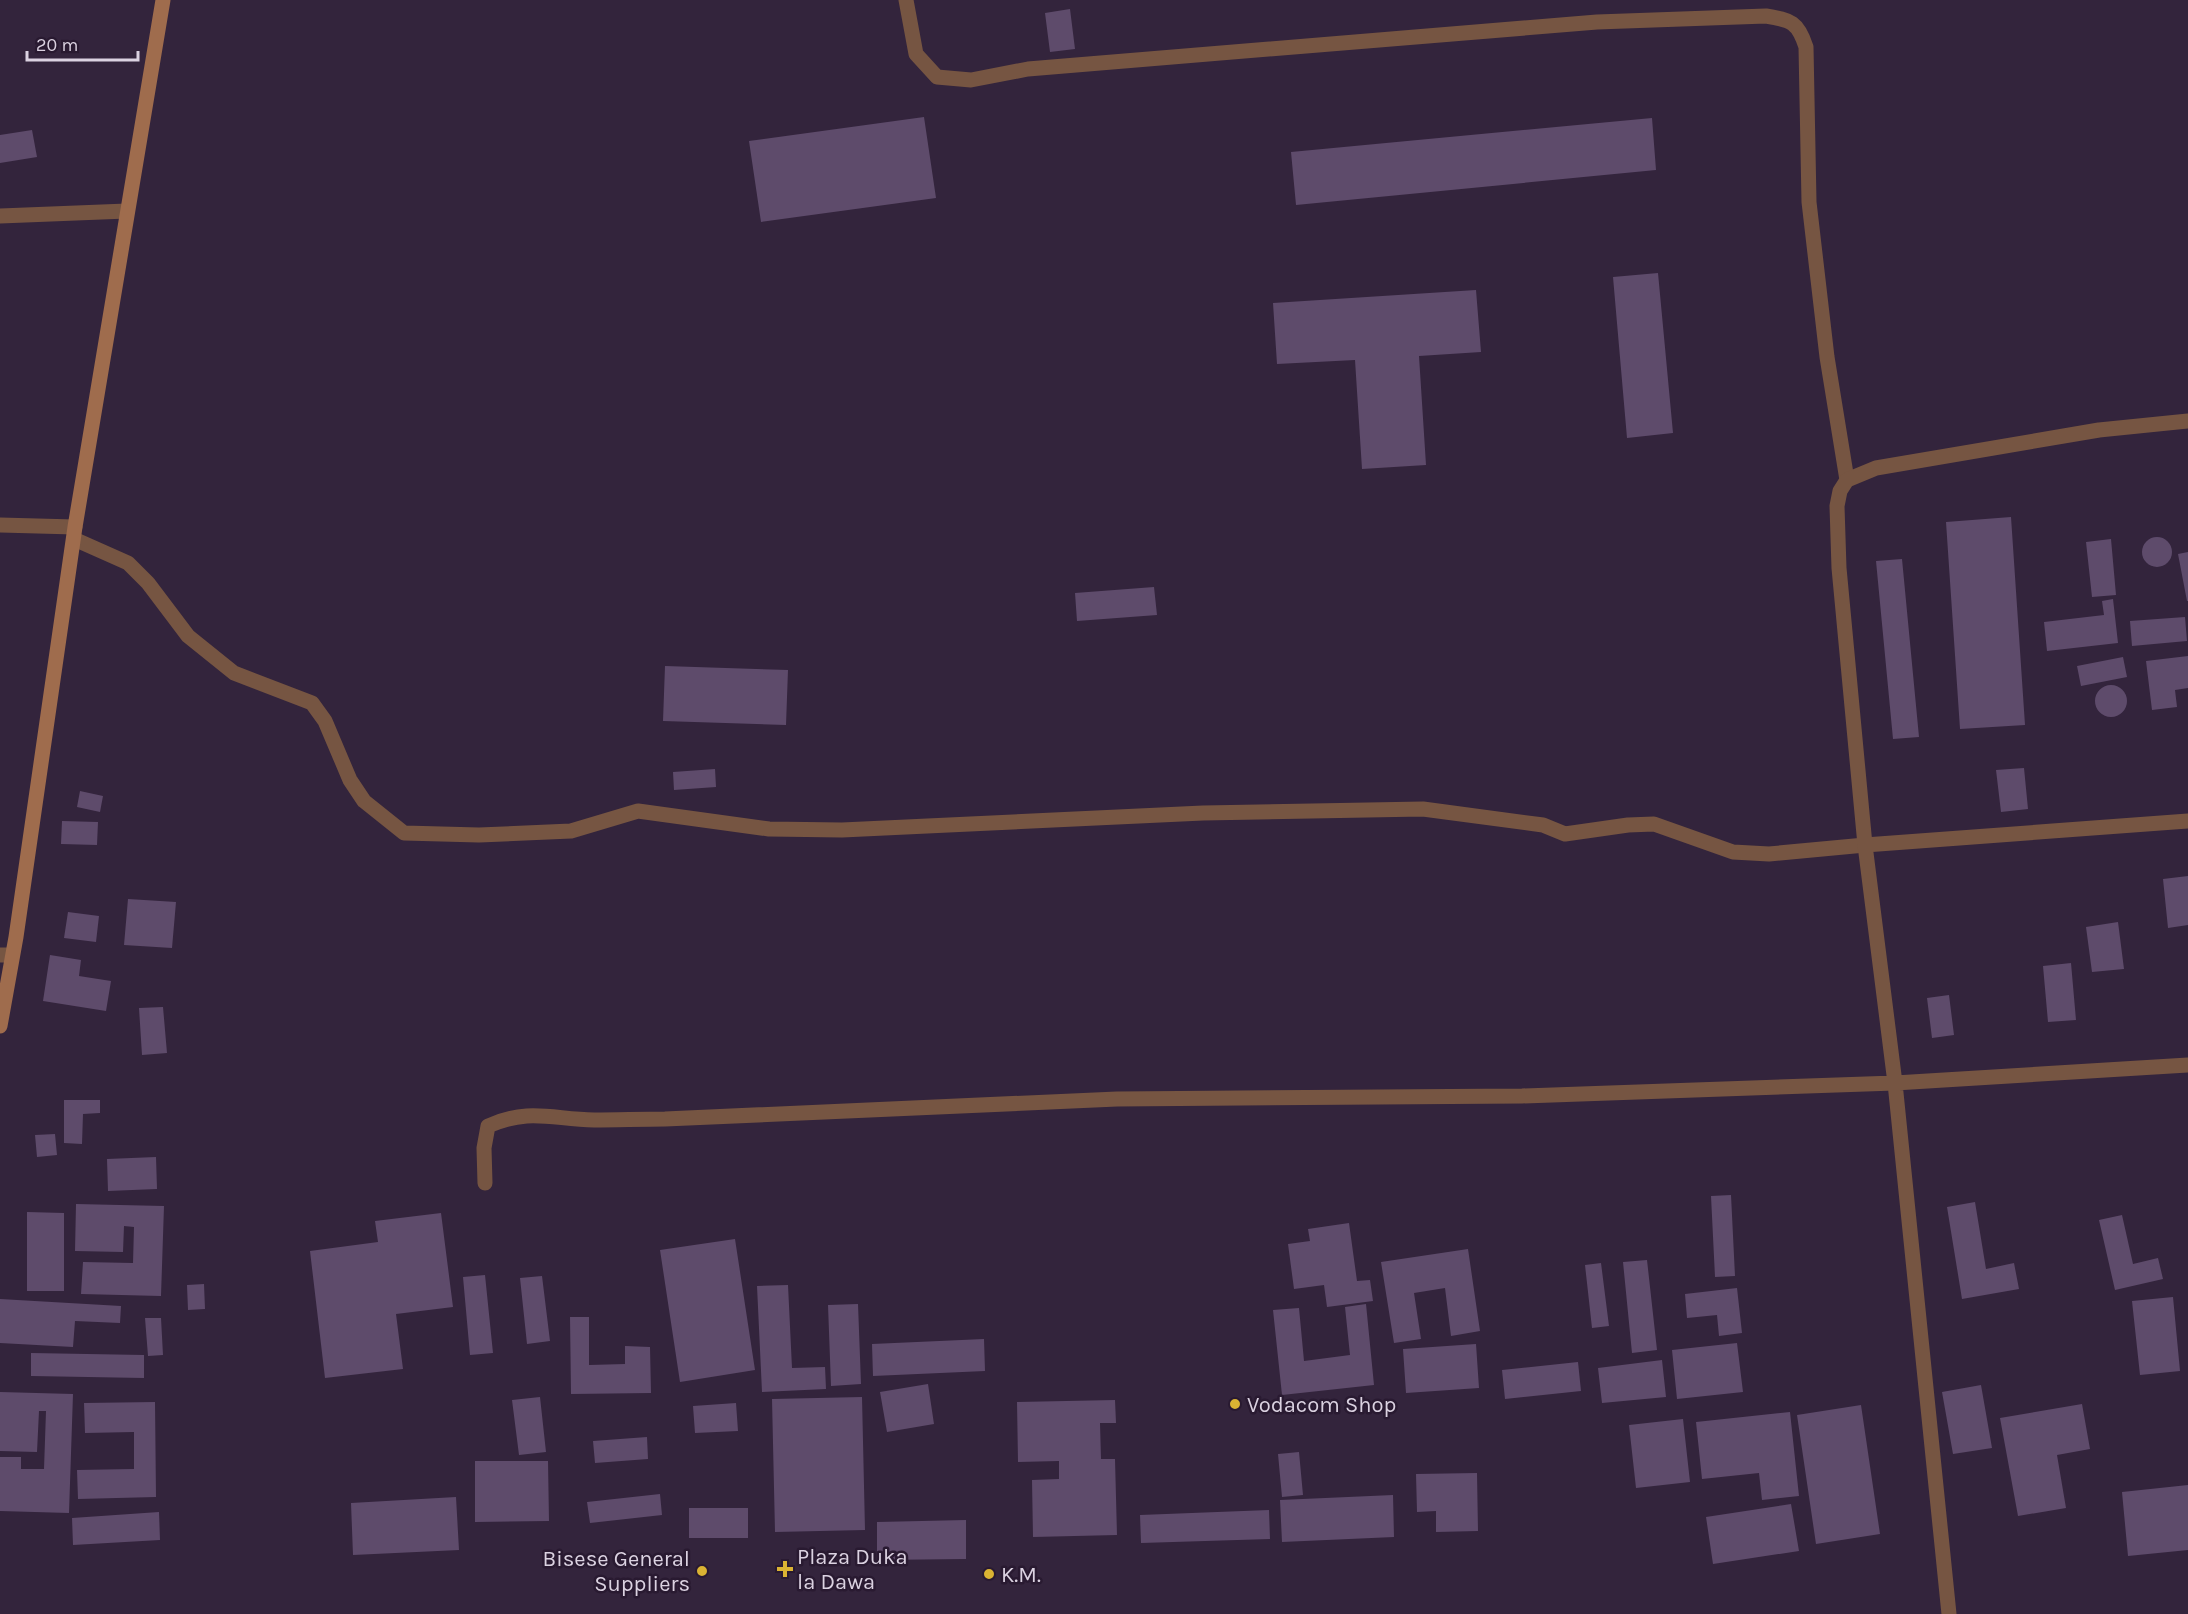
<svg xmlns="http://www.w3.org/2000/svg" width="2188" height="1614" font-family="Karla,sans-serif">
  <style>
    .building { fill: #5e4b6b }
    .lines { fill: none; stroke-linecap: round; stroke-linejoin: round }
    .lane { stroke: #765542; stroke-width: 15 }
    .street { stroke: #765542; stroke-width: 15 }
    .secondary { stroke: #9f6c4d; stroke-width: 15 }
    .poi-dot { fill: #dab333; stroke: #291a31; stroke-width: 2 }
    .labels { text-anchor: middle; stroke-width: 5; stroke-linejoin: round; paint-order: stroke }
    .poi-label { font-size: 22px; fill: #dbd2e1; stroke: #291a31; text-anchor: start }
  </style>
  <rect width="100%" height="100%" fill="#33243c"/>
  <path class="building" d="M1070 9 1075 49 1050 52 1045 13Z
    M924 117 936 198 761 222 749 141Z
    M1652 118 1656 170 1296 205 1291 152Z
    M32 130 37 157 0 163V135Z
    M1658 273 1673 433 1627 438 1613 277Z
    M1476 290 1481 352 1419 356 1426 465 1362 469 1355 360 1277 364 1273 303Z
    M2011 517 2025 725 1960 729 1946 522Z
    M2142 552a15 15 0 1 1 30 0a15 15 0 1 1-30 0Z
    M2111 539 2116 595 2092 597 2086 542Z
    M2188 552V601H2187L2178 554Z
    M1902 559 1919 737 1893 739 1876 561Z
    M1154 587 1157 615 1077 621 1075 593Z
    M2113 599 2118 643 2047 651 2044 622 2104 615 2102 601Z
    M2185 617 2187 641 2132 646 2130 621Z
    M2188 656V688L2175 690 2177 707 2152 710 2146 661Z
    M2123 657 2127 677 2081 686 2077 666Z
    M665 666 788 670 786 725 663 721Z
    M2095 701a16 16 0 1 1 32 0a16 16 0 1 1-32 0Z
    M2024 768 2028 809 2001 812 1996 770Z
    M715 769 716 787 674 790 673 772Z
    M80 791 103 796 100 812 77 807Z
    M62 821 98 822 97 845 61 844Z
    M2188 876V925L2168 928 2163 879Z
    M128 899 176 902 172 948 124 945Z
    M68 912 99 916 96 942 64 938Z
    M2118 922 2124 969 2092 972 2086 927Z
    M50 955 81 960 79 976 111 981 106 1011 43 1001Z
    M2071 963 2076 1020 2048 1022 2043 966Z
    M1949 995 1954 1035 1932 1038 1927 998Z
    M163 1007 167 1053 142 1055 139 1008Z
    M64 1100H100V1113L83 1114 82 1144 64 1143Z
    M55 1134 57 1155 37 1157 35 1135Z
    M156 1157 157 1189 108 1191 107 1159Z
    M1731 1195 1735 1276 1715 1277 1711 1196Z
    M1975 1202 1986 1269 2014 1263 2019 1289 1962 1299 1947 1207Z
    M76 1204 164 1206 161 1296 81 1294 83 1262 133 1263 134 1227 124 1226 123 1252 75 1251Z
    M27 1212 64 1213V1291H27Z
    M441 1213 453 1307 396 1314 403 1369 325 1378 310 1251 378 1242 375 1221Z
    M2122 1215 2133 1264 2158 1258 2163 1279 2115 1290 2099 1220Z
    M1349 1223 1357 1281 1370 1280 1373 1301 1327 1307 1324 1285 1294 1289 1288 1244 1310 1241 1308 1229Z
    M735 1239 755 1370 680 1382 660 1250Z
    M1468 1249 1480 1331 1451 1336 1445 1288 1414 1293 1421 1339 1394 1343 1381 1262Z
    M1647 1260 1657 1350 1632 1353 1623 1262Z
    M1601 1263 1609 1326 1592 1328 1585 1265Z
    M485 1275 493 1353 470 1355 463 1277Z
    M542 1276 550 1341 527 1344 520 1278Z
    M204 1284 205 1309 188 1310 187 1285Z
    M788 1285 792 1368 825 1367 826 1389 762 1392 757 1286Z
    M1737 1288 1742 1333 1719 1336 1717 1315 1687 1318 1685 1294Z
    M2173 1297 2180 1371 2140 1375 2132 1301Z
    M0 1299 121 1306 120 1323 75 1321 73 1347 0 1343Z
    M858 1304 861 1384 831 1386 828 1305Z
    M1366 1304 1374 1385 1282 1395 1273 1310 1299 1308 1304 1361 1350 1355 1345 1307Z
    M570 1317H589V1365L625 1364V1346L650 1347 651 1393 571 1394Z
    M145 1318H161L163 1355 148 1356Z
    M984 1339 985 1371 873 1376 872 1344Z
    M1737 1343 1743 1392 1677 1399 1672 1350Z
    M1476 1344 1479 1388 1406 1393 1403 1349Z
    M31 1353 144 1355V1378L31 1376Z
    M1662 1360 1666 1397 1602 1403 1598 1368Z
    M1578 1362 1581 1391 1505 1399 1502 1370Z
    M928 1384 934 1424 887 1432 880 1392Z
    M1981 1385 1992 1448 1953 1454 1942 1392Z
    M0 1392 73 1394 69 1513 0 1511V1457H21V1469H44L46 1411H39L37 1452 0 1451Z
    M540 1397 546 1452 519 1455 512 1400Z
    M862 1397 865 1530 775 1532 772 1399Z
    M1115 1400 1116 1423H1100L1101 1459H1115L1117 1535 1033 1537 1032 1480 1059 1479V1461L1018 1462 1017 1402Z
    M155 1402 156 1497 78 1499 77 1470 134 1469V1432L85 1433 84 1403Z
    M736 1403 738 1431 695 1433 693 1406Z
    M2082 1404 2090 1449 2057 1455 2066 1508 2018 1516 2000 1418Z
    M1861 1405 1880 1534 1816 1544 1797 1415Z
    M1790 1412 1799 1496 1762 1500 1759 1473 1702 1479 1696 1422Z
    M1683 1419 1690 1482 1636 1488 1629 1425Z
    M647 1437 648 1459 595 1463 593 1441Z
    M1299 1452 1303 1495 1282 1497 1278 1454Z
    M475 1461H548L549 1521 475 1522Z
    M1477 1473 1478 1531 1436 1532V1511L1417 1512 1416 1474Z
    M2188 1485V1550L2128 1556 2122 1492Z
    M660 1494 662 1515 590 1523 587 1502Z
    M1393 1495 1394 1537 1282 1542 1280 1500Z
    M456 1497 459 1550 353 1555 351 1503Z
    M1791 1504 1799 1551 1713 1564 1706 1517Z
    M689 1508H748V1538H689Z
    M1269 1510 1270 1539 1141 1543 1140 1515Z
    M159 1512 160 1540 73 1545 72 1518Z
    M966 1520V1559L877 1560V1522Z"/>
  <g class="lines">
    <path class="lane" d="M906 0 916 54 937 77 971 80 1028 69 1597 22 1766 16C1791 20 1798 22 1806 47L1809 202 1827 357 1847 480
      M74 539 128 563 148 583 188 636 234 673 312 703 325 721 350 780 364 801 404 833 479 835 571 831 638 811 769 829 842 830 1203 813 1423 809 1543 825 1565 834 1628 825 1654 824 1733 852 1769 854 1865 845"/>
    <path class="street" d="M0 216 127 211
      M0 525 75 527
      M1865 845 2188 821
      M0 955H12
      M485 1183 484 1148 488 1126C529 1108 551 1119 594 1120 617 1120 641 1119 665 1119L1117 1099 1522 1096 1895 1083 2188 1065
      M1949 1614 1895 1083 1865 845 1839 568 1837 506 1840 491 1847 480 1876 468 2099 430 2188 421"/>
    <path class="secondary" d="M0 1026 16 937 75 527 163 0"/>
  </g>
  <g class="poi-dot">
    <circle cx="1235" cy="1404" r="6"/>
    <path d="M782 1560h6v6h6v6h-6v6h-6v-6h-6v-6h6z"/>
    <circle cx="702" cy="1571" r="6"/>
    <circle cx="989" cy="1574" r="6"/>
  </g>
  <g class="labels">
    <g class="poi-label">
      <text x="1247" y="1412">Vodacom Shop</text>
      <text x="797" y="1564">Plaza Duka<tspan x="797" dy="25">la Dawa</tspan></text>
      <text x="690" y="1566" text-anchor="end">Bisese General<tspan x="690" dy="25">Suppliers</tspan></text>
      <text x="1001" y="1582">K.M.</text>
    </g>
  </g>
  <path d="M27 51v9h111v-9" fill="none" stroke="#dbd2e1" stroke-width="3"/>
  <text x="36" y="51" font-size="18" fill="#dbd2e1" stroke="#291a31" stroke-width="4.5" paint-order="stroke">20 m</text>
</svg>
